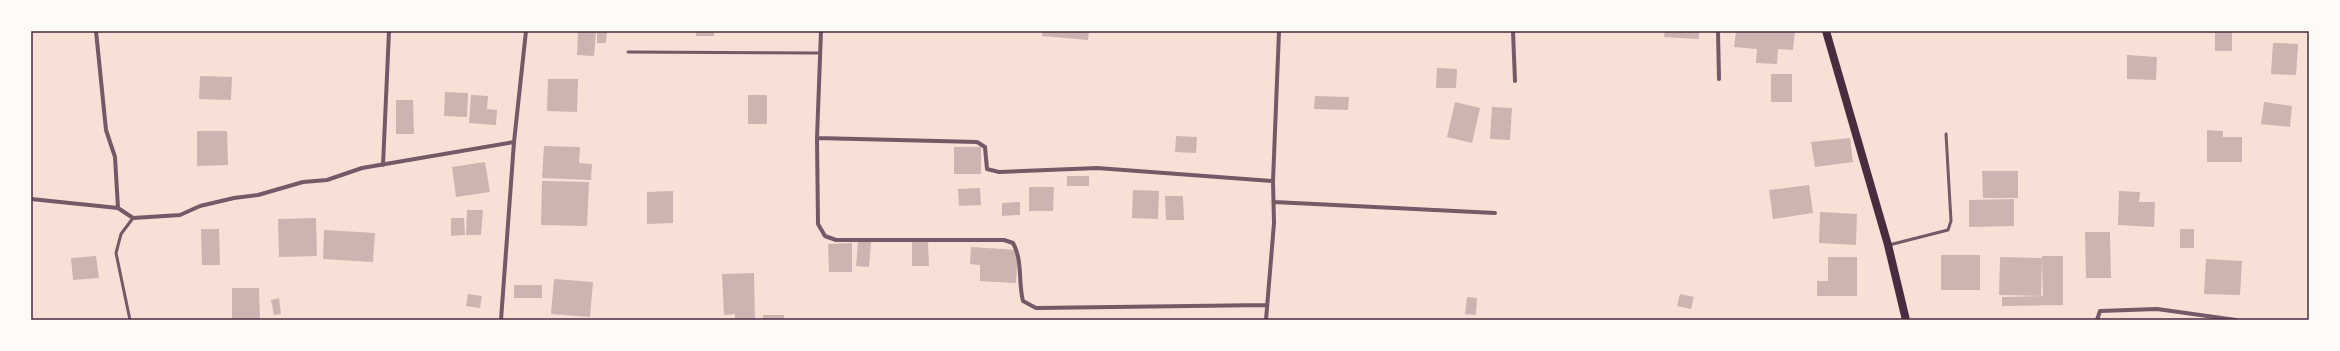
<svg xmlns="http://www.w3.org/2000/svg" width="2340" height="351" font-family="'Source Sans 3',sans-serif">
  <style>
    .building { fill: #ccb4b1 }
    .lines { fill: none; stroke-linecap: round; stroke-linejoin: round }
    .service { stroke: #755966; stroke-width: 3 }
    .minor { stroke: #755966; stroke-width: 4 }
    .secondary { stroke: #4a2c40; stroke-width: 8 }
    .neatline { fill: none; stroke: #4a2c40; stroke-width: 1.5 }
  </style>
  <rect width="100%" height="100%" fill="#f7e1d7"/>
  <path class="building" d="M578 31H596L594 56 577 55Z
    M597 31H607L606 43H597Z
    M696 31H714V36H696Z
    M1043 31H1089L1088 40 1042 36Z
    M1665 31H1699V39L1664 37Z
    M1736 31H1795L1793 50 1778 49 1777 64 1756 63 1757 49 1734 47Z
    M2215 31H2232V51H2215Z
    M2273 43 2298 44 2296 75 2271 74Z
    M2127 55 2157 57 2156 80 2127 79Z
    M1437 68 1457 69 1456 88H1436Z
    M1771 74H1792V102H1771Z
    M200 76 232 77 231 100 199 99Z
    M548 79H578L577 112 547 111Z
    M445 92 468 93 467 117 444 116Z
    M471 95 488 96 487 109 497 110 496 125 469 123Z
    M748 95H767V124H748Z
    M1315 96 1349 97 1348 110 1314 109Z
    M396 100H413L414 134H396Z
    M1455 102 1480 108 1472 143 1447 137Z
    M2264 102 2292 106 2290 127 2261 124Z
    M1492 107 1512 108 1510 140 1490 139Z
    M2207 130 2223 131V137H2242V162H2207Z
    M197 131H227L228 165 197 166Z
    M1176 136 1197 137 1196 153 1175 152Z
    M1850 138 1853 162 1815 167 1811 142Z
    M544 146 580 147 579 163 592 164 591 180 542 178Z
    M954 147H981V174H954Z
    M485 162 490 192 456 197 452 167Z
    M1982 171H2018V198H1983Z
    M1067 176H1089V186H1067Z
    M542 181 589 182 587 226 541 225Z
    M1809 185 1813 213 1773 219 1769 190Z
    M1029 187H1054L1053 211H1029Z
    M980 188 981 205 959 206 958 189Z
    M1133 190 1159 191 1158 219 1132 218Z
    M673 191V223L647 224V192Z
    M2119 191 2140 192 2139 202H2155L2154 227 2118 225Z
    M1165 196H1183L1184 220H1166Z
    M2014 199V226L1969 227V200Z
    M1020 202V215L1002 216V203Z
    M467 210H483L481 235H466Z
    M1820 212 1857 214 1856 245 1819 243Z
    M316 218 317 256 279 257 278 219Z
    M451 218H464L465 235 451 236Z
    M201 229H219L220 265H202Z
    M2180 229H2194V248H2180Z
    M324 230 375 233 373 262 323 259Z
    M2085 232H2110L2111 278H2086Z
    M858 241 871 242 869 267 856 266Z
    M912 242H928L929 266H912Z
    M852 243V272H829L828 244Z
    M971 247 1018 250 1016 283 980 281V265L970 264Z
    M1941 255H1980V290H1941Z
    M96 256 99 278 73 280 71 258Z
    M2042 256H2063V305L2002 306V297L2043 296Z
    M1828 257H1857V296H1817V281H1828Z
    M2000 257 2042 258 2041 296 1999 295Z
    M2206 259 2242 261 2240 295 2204 294Z
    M754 273 755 320H735V314L724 315 722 274Z
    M554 279 593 282 590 317 551 314Z
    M514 285H542V298H514Z
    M232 288H259L260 319H232Z
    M468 294 482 296 480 308 466 306Z
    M1680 294 1694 297 1691 309 1677 306Z
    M1467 297 1477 298 1476 315 1465 314Z
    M279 298 281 314 274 315 271 300Z
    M763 315H784V320H763Z"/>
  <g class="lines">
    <path class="service" d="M628 52 819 53
      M1889 245 1948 230 1951 221 1946 134
      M130 320 116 253 121 234 133 218"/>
    <path class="minor" d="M96 31 106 130 115 157 118 208
      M821 31 817 138 977 142 985 147 987 169 999 172 1097 168 1273 181
      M1513 31 1515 81
      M1718 31 1719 79
      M817 138 818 224 825 236 836 240H1004L1013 243C1023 261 1018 282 1023 301L1036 308 1267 305
      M383 165 389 31
      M31 199 118 208 133 218 180 215 200 206 234 198 258 195 303 182 327 180 362 168 514 142
      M1274 202 1495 213
      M501 320 514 142 526 31
      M1266 320 1274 223 1273 181 1279 31
      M2097 320 2100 311 2157 309 2236 320"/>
    <path class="secondary" d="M1826 31 1888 245 1906 320"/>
  </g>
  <rect width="2340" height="351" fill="none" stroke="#fffaf5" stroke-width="64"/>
  <rect x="32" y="32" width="2276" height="287" class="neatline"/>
</svg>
